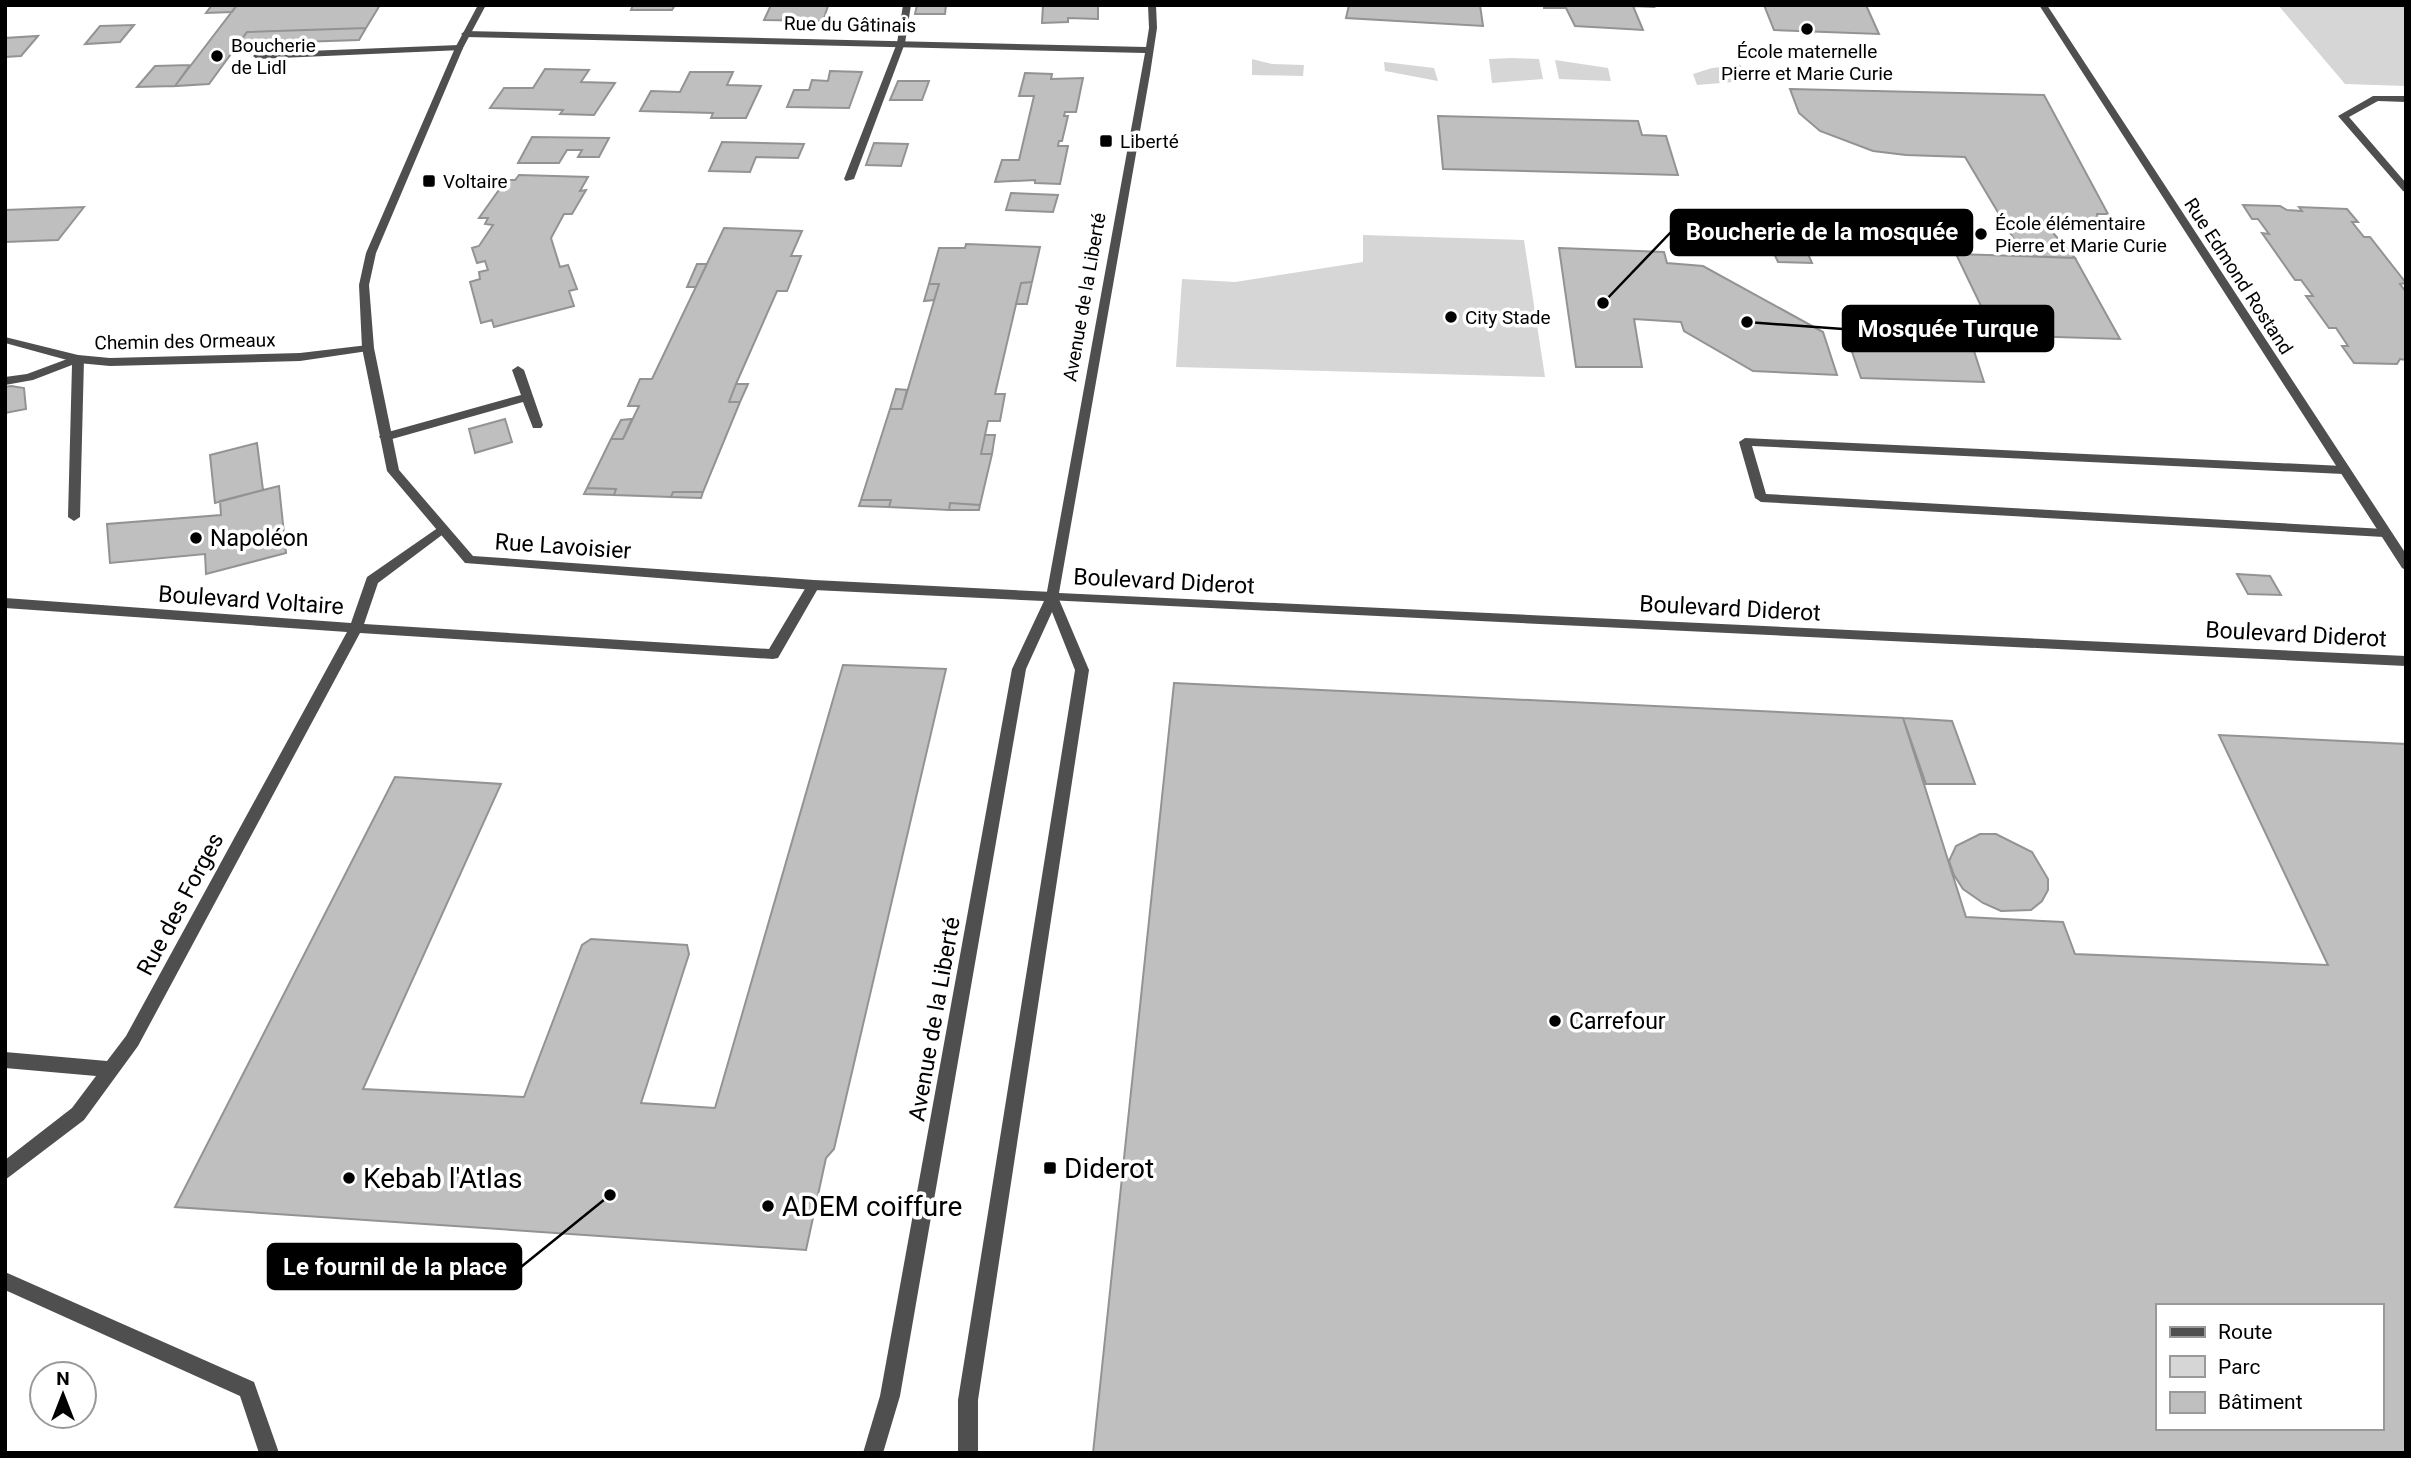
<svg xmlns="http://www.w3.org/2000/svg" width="2411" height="1458" font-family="Roboto,sans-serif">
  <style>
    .green { fill: #d6d6d6 }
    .building { fill: #bfbfbf; stroke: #939393; stroke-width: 2; fill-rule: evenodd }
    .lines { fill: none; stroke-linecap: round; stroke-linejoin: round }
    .service { fill: #4f4f4f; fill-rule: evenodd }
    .minor { fill: #4f4f4f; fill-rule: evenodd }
    .tertiary { fill: #4f4f4f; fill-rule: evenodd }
    .poi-dot { fill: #000; stroke: #fff; stroke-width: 2.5 }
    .labels { text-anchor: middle; stroke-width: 7; stroke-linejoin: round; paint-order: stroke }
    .far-street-label { font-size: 19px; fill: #000; stroke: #fff }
    .far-poi-label { font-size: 19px; fill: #000; stroke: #fff; text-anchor: start }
    .poi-label { font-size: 23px; fill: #000; stroke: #fff; text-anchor: start }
    .street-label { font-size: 23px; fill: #000; stroke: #fff }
    .near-poi-label { font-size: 28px; fill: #000; stroke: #fff; text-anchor: start }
    .leader { fill: none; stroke: #000; stroke-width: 2.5 }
    .callout-dot { fill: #000; stroke: #fff; stroke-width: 2.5 }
    .callout { fill: #000; stroke: #000; stroke-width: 2.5 }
    .callout-label { font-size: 24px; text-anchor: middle; font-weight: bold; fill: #fff }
  </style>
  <rect width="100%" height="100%" fill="#fff"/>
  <path class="green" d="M2278 5H2406V86L2345 84Z
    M1511 58 1539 59 1543 79 1492 83 1489 59Z
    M1252 59 1272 64 1304 65 1303 76 1252 75Z
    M1555 60 1608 68 1611 81 1559 79Z
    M1384 62 1434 68 1438 81 1385 71Z
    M1741 65 1746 81 1697 85 1693 74 1712 68Z
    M1363 235 1524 240 1545 377 1176 367 1182 279 1235 282 1363 262Z"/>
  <path class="building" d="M212 5H237L232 12 206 13Z
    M237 5H380L366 28 247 32 209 84 175 86Z
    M633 5H675L672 10H631Z
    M771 5H852L828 6 823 21 764 20Z
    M917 5H946L945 14H915Z
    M1043 5H1098V19L1068 18V22L1042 23Z
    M1349 5H1480L1483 26 1346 18Z
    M1544 5H1653L1654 7 1633 6 1643 30 1575 26 1566 8H1544Z
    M1764 5H1866L1879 34 1774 30Z
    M134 25 120 42 85 44 100 26Z
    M366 28 359 40 238 44 247 32Z
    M38 36 21 56 5 57V38Z
    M190 65 175 86 137 87 155 66Z
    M545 69 589 70 581 82 615 83 594 115 560 114 563 110 490 108 504 88H533Z
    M830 71 862 72 849 108 787 107 794 90H809L812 80 828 81Z
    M690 72H733L727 85 761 86 746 118H711L713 113 640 111 651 91 680 92Z
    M1025 73 1052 74 1051 79 1083 78 1076 112H1065L1064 116H1068L1062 141H1059L1058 146H1068L1060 184 1035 183V180L995 182 1002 160H1019L1034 96H1019Z
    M898 81H929L922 100H890Z
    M1790 89 2044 95 2108 214H2097L2099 228 2047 226 2075 258 2024 256 1965 157 1906 155 1873 151 1820 131 1799 113Z
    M1438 116 1638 121 1642 135 1666 136 1678 175 1443 169Z
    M532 137 609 138 599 157H578L582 150H567L559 163H518Z
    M722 142 804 144 798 158 756 157 750 172 709 171Z
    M874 143 908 144 901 166 866 165Z
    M519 175 588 177 580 191 586 190 572 214H564L551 238 560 267 568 265 577 289 569 291 574 306 494 327 492 320 481 323 470 282 480 279 479 272 488 270 485 261 477 263 472 248 479 246 493 225 485 224 488 218H479L506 180H515Z
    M1011 193 1058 195 1053 212 1006 210Z
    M2243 205 2280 206 2287 210 2302 211 2299 207 2347 209 2358 222H2352L2364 237H2370L2406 283 2400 284 2406 292V360L2400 359 2397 364 2354 363 2342 346H2348L2336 328H2329L2306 296H2313L2301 280H2295L2262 233 2269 234 2258 219H2252Z
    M84 207 58 240 5 242V210Z
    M724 228 802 231 791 256H801L787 291H777L736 384 729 402H740L703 492H673L671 497 614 495 616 489 587 488 611 439H623L639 406H628L640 379H652Z
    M966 244 1040 247 1032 282 1021 283 995 394H1005L1000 421H988L985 435 981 454H992L980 505 950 503 949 510 889 507 891 500H861L890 409H902L939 284H929L939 248H965Z
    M1771 247H1805L1812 263 1778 262Z
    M1559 248 1664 252 1667 263 1703 266 1823 332 1837 375 1753 371 1684 331 1681 322 1634 319 1642 367H1576Z
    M1956 254 2075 258 2120 339 1995 335Z
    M697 264H707L696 287H687Z
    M1032 282 1027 304H1016L1021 283Z
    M929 284H939L934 300 924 301Z
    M1850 346 1974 351 1984 382 1861 378Z
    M736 384H748L740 402H729Z
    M11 386 24 388 26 409 5 413V387Z
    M896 389 907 390 902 409H890Z
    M505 419 512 442 475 453 469 429Z
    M632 419 623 439H611L621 420Z
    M985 435H995L992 454H981Z
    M257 443 263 490 215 503 210 455Z
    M279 486 286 553 206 574 205 554 110 563 107 524 221 515 220 501Z
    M587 488 616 489 614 495 584 494Z
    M673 492H703L701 498 671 497Z
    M861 500H891L889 507 859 506Z
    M950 503 980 505 979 510H949Z
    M2237 574 2270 576 2281 595 2248 594Z
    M843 665 946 669 834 1149 826 1158 806 1250 175 1207 395 777 501 784 363 1089 524 1097 582 945 591 939 687 945 689 954 641 1103 715 1108Z
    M1174 683 1903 718 1966 917 2063 922 2075 954 2328 965 2219 735 2406 744V1453H1093ZM2157 1306H2381V1428H2157Z
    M1903 718 1952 721 1975 784H1926Z
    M1980 834H1996L2032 852 2048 879V890L2042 901 2031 910 2001 911 1983 903 1963 889 1954 875 1949 861 1956 846Z"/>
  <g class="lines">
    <path class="service" d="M903 5H911L905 43 854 179 846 181 844 179 897 43Z
      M459 45 463 48 462 50 257 59 253 56 257 53Z
      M78 355 84 359 80 517 74 521 68 517 72 365 33 380 5 385V377L27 374Z
      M518 366 524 370 543 425 541 428H533L523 402 385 441 379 437 381 434 521 395 512 370Z
      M1745 438 2343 466 2349 470 2343 474 1752 446 1766 494 2384 529 2390 533 2384 537 1761 502 1755 498 1739 442Z"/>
    <path class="minor" d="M1148 5H1156L1157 28 1150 74 1059 593 2406 656V666L1047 600 1046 597 1145 53 465 37 461 34 465 31 1146 47 1149 28Z
      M2039 5H2047L2406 554V570L2402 568Z
      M2373 96H2406V102L2378 101 2349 117 2406 183V192L2403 191 2338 116Z
      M5 337 78 355 110 358 300 353 368 345 374 348 368 351 300 361 110 366 78 363 5 343Z
      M442 525 446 526 448 529 446 532 378 583 364 624 769 649 809 582H819L820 585 778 658 773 659 360 633 138 1046 84 1120 5 1180V1160L72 1108 96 1076 5 1068V1052L107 1061 126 1036 347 632 5 608V598L351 623 367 577Z
      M5 1272 254 1382 279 1453H259L240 1396 5 1290Z"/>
    <path class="tertiary" d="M478 5H486L463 48 376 253 369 285 374 348 399 470 473 556 814 580 1052 592 1058 597 1089 670 978 1400V1453H958V1400L1075 670 1052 612 1026 669 900 1396 883 1453H863L880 1396 1012 669 1044 601 814 590 465 563 387 471 362 348 359 285 366 253 455 48Z"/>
  </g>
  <g class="poi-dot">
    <circle cx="1807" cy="29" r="7"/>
    <circle cx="217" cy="56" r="7"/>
    <rect x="1099" y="134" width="14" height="14" rx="3.5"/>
    <rect x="422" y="174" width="14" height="14" rx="3.5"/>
    <circle cx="1981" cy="234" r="7"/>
    <circle cx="1451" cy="317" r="7"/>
    <circle cx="196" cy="538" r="7"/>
    <circle cx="1555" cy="1021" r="7"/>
    <rect x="1043" y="1161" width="14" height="14" rx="3.5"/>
    <circle cx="349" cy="1178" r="7"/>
    <circle cx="768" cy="1206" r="7"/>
  </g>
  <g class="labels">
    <g class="far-street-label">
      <text transform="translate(850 24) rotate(1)" y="7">Rue du Gâtinais</text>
      <text transform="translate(2239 276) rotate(57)" y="7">Rue Edmond Rostand</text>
      <text transform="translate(1084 297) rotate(-80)" y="7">Avenue de la Liberté</text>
      <text transform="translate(185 341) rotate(-1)" y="7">Chemin des Ormeaux</text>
    </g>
    <g class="far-poi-label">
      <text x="231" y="52">Boucherie<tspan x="231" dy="22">de Lidl</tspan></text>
      <text x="1807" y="58" text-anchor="middle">École maternelle<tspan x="1807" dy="22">Pierre et Marie Curie</tspan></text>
      <text x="1120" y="148">Liberté</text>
      <text x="443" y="188">Voltaire</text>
      <text x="1995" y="230">École élémentaire<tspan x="1995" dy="22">Pierre et Marie Curie</tspan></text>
      <text x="1465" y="324">City Stade</text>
    </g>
    <g class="poi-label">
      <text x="210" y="546">Napoléon</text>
      <text x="1569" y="1029">Carrefour</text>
    </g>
    <g class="street-label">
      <text transform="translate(563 546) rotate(4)" y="8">Rue Lavoisier</text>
      <text transform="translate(1164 581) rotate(3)" y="8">Boulevard Diderot</text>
      <text transform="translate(251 600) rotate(4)" y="8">Boulevard Voltaire</text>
      <text transform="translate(1730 608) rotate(3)" y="8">Boulevard Diderot</text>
      <text transform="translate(2296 634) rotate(3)" y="8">Boulevard Diderot</text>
      <text transform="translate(180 904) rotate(-62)" y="8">Rue des Forges</text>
      <text transform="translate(934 1019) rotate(-80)" y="8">Avenue de la Liberté</text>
    </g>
    <g class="near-poi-label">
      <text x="1064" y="1178">Diderot</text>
      <text x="363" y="1188">Kebab l'Atlas</text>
      <text x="782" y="1216">ADEM coiffure</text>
    </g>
  </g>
  <path class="leader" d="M1603 303L1671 232M1747 322L1843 329M610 1195L521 1267"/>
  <g class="callout-dot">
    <circle cx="1603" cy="303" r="7"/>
    <circle cx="1747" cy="322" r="7"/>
    <circle cx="610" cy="1195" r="7"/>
  </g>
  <g class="callout">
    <rect x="1671" y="210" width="301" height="45" rx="7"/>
    <rect x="1843" y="306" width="210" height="45" rx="7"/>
    <rect x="268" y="1244" width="253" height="45" rx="7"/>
  </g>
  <g class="callout-label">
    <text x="1822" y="240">Boucherie de la mosquée</text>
    <text x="1948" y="337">Mosquée Turque</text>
    <text x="395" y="1275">Le fournil de la place</text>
  </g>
  <rect width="2411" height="1458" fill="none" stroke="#000000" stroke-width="14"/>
  <rect x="2156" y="1304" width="228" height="126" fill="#ffffff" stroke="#999999" stroke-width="2"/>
  <rect x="2170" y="1327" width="35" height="10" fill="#4f4f4f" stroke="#999999" stroke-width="2"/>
  <text x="2218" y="1339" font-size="21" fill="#000000">Route</text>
  <rect x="2170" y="1356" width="35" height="21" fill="#d6d6d6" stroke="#999999" stroke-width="2"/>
  <text x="2218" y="1374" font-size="21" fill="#000000">Parc</text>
  <rect x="2170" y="1392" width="35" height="21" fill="#bfbfbf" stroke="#999999" stroke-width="2"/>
  <text x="2218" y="1409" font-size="21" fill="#000000">Bâtiment</text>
  <g transform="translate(63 1395)"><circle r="33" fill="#ffffff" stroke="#999999" stroke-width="2"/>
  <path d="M0-5L12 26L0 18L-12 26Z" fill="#000000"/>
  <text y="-10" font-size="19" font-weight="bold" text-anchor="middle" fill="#000000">N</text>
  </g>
</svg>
